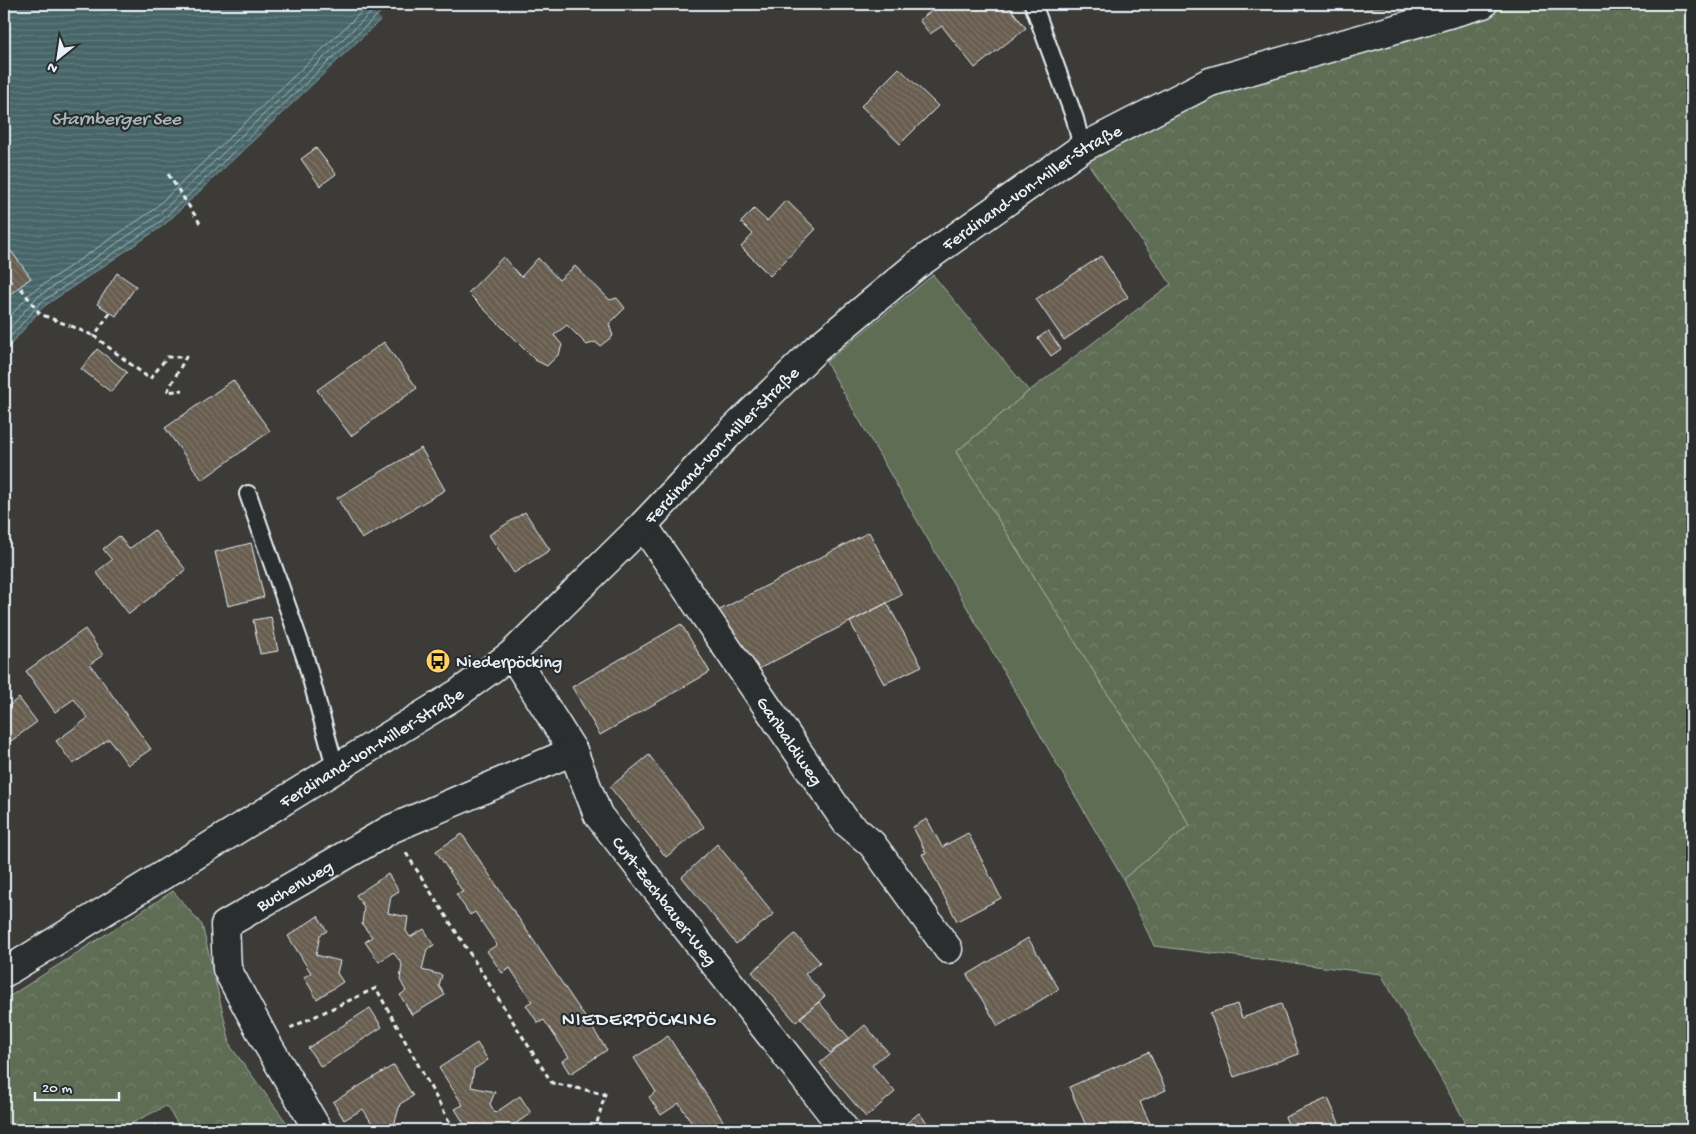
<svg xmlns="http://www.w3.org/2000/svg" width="1696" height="1134" font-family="'Gochi Hand',sans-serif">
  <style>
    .grass { fill: #5e6d55; stroke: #a3afa6 }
    .forest { fill: url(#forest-crowns); stroke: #a3afa6 }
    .water { fill: url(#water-rules); stroke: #879da2 }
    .pier { fill: #3c3b38 }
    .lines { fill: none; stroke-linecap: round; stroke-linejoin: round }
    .shore { stroke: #a8b9be; stroke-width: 1 }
    .building { fill: url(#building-back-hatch); stroke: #e8f1f8 }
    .service-casing { stroke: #e8f1f8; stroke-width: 20 }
    .minor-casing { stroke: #e8f1f8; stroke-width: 31 }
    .secondary-casing { stroke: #e8f1f8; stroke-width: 31 }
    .path { stroke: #e8f1f8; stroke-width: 3; stroke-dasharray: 5 4; stroke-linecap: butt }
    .service { stroke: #2a2d2e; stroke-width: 16 }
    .minor { stroke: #2a2d2e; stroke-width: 28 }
    .secondary { stroke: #2a2d2e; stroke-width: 28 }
    .labels { text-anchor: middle; stroke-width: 4.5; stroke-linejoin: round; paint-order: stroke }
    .street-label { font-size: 18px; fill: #e8f1f8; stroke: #2a2d2e }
    .poi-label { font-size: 18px; fill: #e8f1f8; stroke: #2a2d2e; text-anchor: start }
    .water-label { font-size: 19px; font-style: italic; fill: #a8b9be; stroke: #2a2d2e }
    .quarter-label { font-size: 20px; letter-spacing: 1px; fill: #e8f1f8; stroke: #2a2d2e }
  </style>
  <defs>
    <pattern id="forest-crowns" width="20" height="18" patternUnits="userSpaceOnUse" patternTransform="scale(1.25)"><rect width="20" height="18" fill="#5e6d55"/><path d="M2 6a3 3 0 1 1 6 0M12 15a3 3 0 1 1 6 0" fill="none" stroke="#75826e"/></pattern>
    <pattern id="water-rules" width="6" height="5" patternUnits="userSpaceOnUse" patternTransform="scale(1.25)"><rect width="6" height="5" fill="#476568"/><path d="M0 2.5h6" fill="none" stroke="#627c7e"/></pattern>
    <pattern id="building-back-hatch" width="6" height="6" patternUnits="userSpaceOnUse" patternTransform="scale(1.25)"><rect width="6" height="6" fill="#675d4f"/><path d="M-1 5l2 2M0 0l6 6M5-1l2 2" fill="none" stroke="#7d7569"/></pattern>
  </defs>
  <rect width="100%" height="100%" fill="#3c3b38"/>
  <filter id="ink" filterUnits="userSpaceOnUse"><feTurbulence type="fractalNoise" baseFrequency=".02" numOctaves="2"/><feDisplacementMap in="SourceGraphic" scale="10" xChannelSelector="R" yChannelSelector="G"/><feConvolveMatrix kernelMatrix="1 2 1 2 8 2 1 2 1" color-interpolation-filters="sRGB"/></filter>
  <g filter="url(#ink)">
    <path class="grass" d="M933 275 1029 391 956 452 1190 825 1123 879 826 362Z"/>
    <path class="forest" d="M1361 4H1416L1366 9Z
      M1510 4H1692V1130H1470L1381 974 1154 946 1123 879 1190 825 956 452 1029 391 1171 284 1087 162 1211 96 1481 14Z
      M173 891 202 925 231 1047 292 1130H182L166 1106 118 1130H4V1000Z"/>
    <path class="water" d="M4 4H399L395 6 164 225 43 307 4 352Z"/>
    <path class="pier" d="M370 4H382L389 14 382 22Z"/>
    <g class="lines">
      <path class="shore" d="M4 323 32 292 152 211 370 4
        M4 335 36 298 157 216 380 4
        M4 344 40 303 161 221 389 4"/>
    </g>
    <path class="building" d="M941 4H1007L1026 28 975 68 942 26 930 34 919 20Z
      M899 68 938 106 900 144 861 106Z
      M316 148 336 174 320 186 301 159Z
      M786 200 816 229 770 276 741 247 753 234 741 222 754 209 767 221Z
      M11 251 31 278 6 297 4 294V288L12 282 4 271V256Z
      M1101 256 1128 297 1064 340 1036 299Z
      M503 257 521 277 538 258 559 280 575 266 610 300 617 298 625 308 609 324 613 336 600 346 595 342 587 345 567 325 554 335 562 345 559 354 547 366 535 360 468 293Z
      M117 273 136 286 116 316 97 304Z
      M1048 331 1061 349 1051 356 1038 338Z
      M384 342 417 388 351 436 317 390Z
      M97 349 127 372 111 392 81 369Z
      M233 380 270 431 202 480 165 428Z
      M421 448 445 490 362 539 337 498Z
      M525 512 550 550 514 573 489 535Z
      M154 530 186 570 129 614 96 572 112 560 103 549 119 536 129 549Z
      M869 532 902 595 751 673 718 611Z
      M251 543 264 597 228 606 215 552Z
      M887 603 922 666 884 684 850 622Z
      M271 617 278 651 260 654 253 620Z
      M681 624 710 672 600 735 572 687Z
      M85 629 103 655 90 664 151 749 128 765 109 739 73 764 56 741 88 718 74 699 55 712 26 671Z
      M19 698 37 722 4 746V709Z
      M649 755 704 827 666 857 610 787Z
      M927 819 942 847 968 833 1001 898 957 921 922 854 926 853 913 827Z
      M462 834 607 1050 570 1074 562 1061 569 1057 544 1020 538 1023 526 1005 532 1001 510 968 502 973 487 951 497 945 475 912 470 915 456 894 463 892 436 851Z
      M717 844 774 914 736 944 682 877Z
      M388 874 399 891 391 896 388 913 408 917 406 931 410 937 424 929 434 945 427 949 422 970 442 975 439 986 445 995 412 1015 400 995 406 991 400 980 402 964 393 952 379 962 365 942 372 937 362 924 364 907 356 895Z
      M318 916 327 931 320 935 316 955 340 961 337 973 343 982 317 999 304 977 311 973 288 936Z
      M795 934 820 962 805 974 825 996 796 1022 752 972Z
      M1028 938 1059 989 998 1026 967 975Z
      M819 1002 849 1038 830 1053 800 1017Z
      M1237 1004 1242 1018 1281 1004 1299 1054 1234 1077 1210 1013Z
      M370 1008 382 1027 321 1067 308 1048Z
      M865 1025 888 1052 872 1065 895 1092 866 1117 820 1063Z
      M668 1036 729 1130H696L679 1103 661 1115 649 1097 656 1092 634 1058Z
      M477 1043 488 1060 474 1069 471 1087 495 1092 490 1104 495 1113 520 1096 531 1113 512 1126 511 1130H479L474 1124 467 1128 455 1109 463 1105 439 1068Z
      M1149 1052 1166 1090 1140 1102 1153 1130H1088L1069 1087Z
      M394 1065 413 1096 400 1104 394 1126 408 1130H376L363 1109 344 1120 333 1102Z
      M1328 1098 1342 1130H1291L1285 1117Z
      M919 1113 933 1130H898Z
      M156 1124 160 1130H146Z"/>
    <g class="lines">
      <defs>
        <path id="service" d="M1033 4 1075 119 1082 148
          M248 494 305 657 336 770"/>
        <g id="minor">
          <path id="s1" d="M643 525 846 822 872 844 948 949"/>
          <path id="s2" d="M512 654 573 751 598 815 845 1130"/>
          <path id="s3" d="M318 1130 265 1040 227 969 225 925 391 829 573 751"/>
        </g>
        <g id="secondary">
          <path id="s4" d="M4 973 457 694 512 654 643 525 727 436 816 349 918 264 1082 148 1210 82 1483 4"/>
        </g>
      </defs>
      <use href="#service" class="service-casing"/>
      <use href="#minor" class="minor-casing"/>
      <use href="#secondary" class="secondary-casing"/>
      <path class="path" d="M168 174 200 223
        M21 288 40 314 70 326
        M110 313 94 336 150 379 167 357H186L167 392 183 390
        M71 326 94 336
        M406 853 552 1083 605 1094 595 1130
        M290 1028 376 988 454 1130"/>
      <use href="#service" class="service"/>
      <use href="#minor" class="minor"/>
      <use href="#secondary" class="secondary"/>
    </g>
  </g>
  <defs>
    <symbol id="bus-disc" viewBox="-11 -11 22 22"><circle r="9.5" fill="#ffd166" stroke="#2a2d2e"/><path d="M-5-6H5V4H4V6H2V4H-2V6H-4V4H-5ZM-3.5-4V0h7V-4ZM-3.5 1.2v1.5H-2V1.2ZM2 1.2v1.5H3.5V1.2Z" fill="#111"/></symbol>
  </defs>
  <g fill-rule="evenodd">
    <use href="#bus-disc" x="424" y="647" width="28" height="28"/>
  </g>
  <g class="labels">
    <g class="street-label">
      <text dy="6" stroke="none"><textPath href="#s4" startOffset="1301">Ferdinand-von-Miller-Straße</textPath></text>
      <text dy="6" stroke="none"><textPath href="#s4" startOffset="896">Ferdinand-von-Miller-Straße</textPath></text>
      <text dy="6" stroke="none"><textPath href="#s1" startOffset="261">Garibaldiweg</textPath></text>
      <text dy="6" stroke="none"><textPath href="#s4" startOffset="431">Ferdinand-von-Miller-Straße</textPath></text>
      <text dy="6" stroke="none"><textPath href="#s3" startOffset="309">Buchenweg</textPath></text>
      <text dy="6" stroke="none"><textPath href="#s2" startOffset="292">Curt-Zechbauer-Weg</textPath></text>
    </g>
    <g class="poi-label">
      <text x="456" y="667">Niederpöcking</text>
    </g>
    <g class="water-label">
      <text x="116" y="124">Starnberger See</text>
    </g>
    <g class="quarter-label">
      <text x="639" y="1025">NIEDERPÖCKING</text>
    </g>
  </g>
  <rect width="1696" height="1134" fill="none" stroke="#2a2d2e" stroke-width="20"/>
  <rect x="10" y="10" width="1676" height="1114" fill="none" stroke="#e8f1f8" stroke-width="2" filter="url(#ink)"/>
  <g transform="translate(58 58) rotate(210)" stroke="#2a2d2e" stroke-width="4" paint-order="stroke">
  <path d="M0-4L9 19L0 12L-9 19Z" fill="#e8f1f8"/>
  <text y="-8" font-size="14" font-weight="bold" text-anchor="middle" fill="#e8f1f8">N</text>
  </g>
  <path d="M35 1092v8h84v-8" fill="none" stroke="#e8f1f8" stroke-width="2.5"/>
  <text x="42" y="1092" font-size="15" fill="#e8f1f8" stroke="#2a2d2e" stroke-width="4" paint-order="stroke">20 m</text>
</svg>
